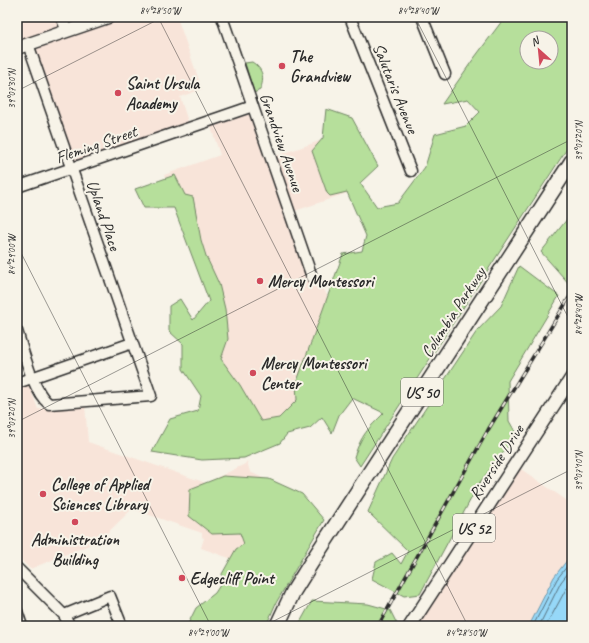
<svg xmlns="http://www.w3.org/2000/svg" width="589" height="643" font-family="Caveat,sans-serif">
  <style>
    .built { fill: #f8e4d9 }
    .green { fill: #b6df9b; stroke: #708563; fill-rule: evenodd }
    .water { fill: #96d8f8; stroke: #6b93a6 }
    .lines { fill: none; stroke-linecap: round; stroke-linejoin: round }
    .shore { stroke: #56707d; stroke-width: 1 }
    .minor-casing { stroke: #2b2b2b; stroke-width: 13 }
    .major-casing { stroke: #2b2b2b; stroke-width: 15 }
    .highway-casing { stroke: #2b2b2b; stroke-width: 17 }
    .minor { stroke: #f7f3e8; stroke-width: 10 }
    .major { stroke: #f7f3e8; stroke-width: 12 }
    .highway { stroke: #f7f3e8; stroke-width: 14 }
    .rail-casing { stroke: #2b2b2b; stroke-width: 3.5 }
    .rail { stroke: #f7f3e8; stroke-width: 2; stroke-dasharray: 6; stroke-linecap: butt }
    .ticks { fill: none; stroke: #2b2b2b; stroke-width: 1; stroke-opacity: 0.45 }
    .poi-dot { fill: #d1495b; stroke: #f7f3e8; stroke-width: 1.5 }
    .labels { text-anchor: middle; stroke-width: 4; stroke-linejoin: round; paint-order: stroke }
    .shield { fill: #f7f3e8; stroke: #686764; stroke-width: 1 }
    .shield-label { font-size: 16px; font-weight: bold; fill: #2b2b2b }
    .poi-label { font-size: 17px; font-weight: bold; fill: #2b2b2b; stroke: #f7f3e8; text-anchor: start }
    .street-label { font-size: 17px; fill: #2b2b2b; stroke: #f7f3e8 }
    .neatline { fill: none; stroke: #2b2b2b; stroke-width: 1.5 }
    .ticks-label { font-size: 10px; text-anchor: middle; fill: #2b2b2b }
  </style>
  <rect width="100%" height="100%" fill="#f7f3e8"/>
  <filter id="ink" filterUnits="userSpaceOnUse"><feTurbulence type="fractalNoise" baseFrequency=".025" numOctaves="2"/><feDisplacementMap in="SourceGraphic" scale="8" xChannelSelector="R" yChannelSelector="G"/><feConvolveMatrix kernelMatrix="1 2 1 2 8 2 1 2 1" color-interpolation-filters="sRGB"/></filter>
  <g filter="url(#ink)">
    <path class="built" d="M17 17H61L67 31 108 17H177L202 89 180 97 190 128 71 169 28 45 17 48Z
      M249 114 306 278 317 275 345 332 296 378 301 381 299 406 276 422 239 436 212 311 164 175 220 155 211 127Z
      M331 137 350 192 295 211 276 156Z
      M29 385 38 409 85 405 88 442 206 483 245 464 247 461 250 472 304 497 295 510 286 578 201 548 204 538 202 537V533L132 509 99 541 30 569 17 556V390Z
      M515 465 572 504V554L554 577 529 626H410Z"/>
    <path class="green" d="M505 17H572V141L360 466 354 457C362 434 367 430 384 413L352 398 339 415 332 433 322 417 310 428 287 434 280 443 244 458 202 460 152 452 170 419 198 411 201 396 183 369V344L169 331V306L180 299 193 320 209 301 174 208H144L135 189 175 175 185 195 193 197 201 240 206 256 219 284 225 309 228 339 221 359 240 385 261 421 279 418 297 400 296 384 343 254 362 251 366 236 347 192 330 196 327 193 312 151 323 138 326 109 352 118 378 166 360 183 377 207 398 203 425 167 435 134 466 126 480 112 468 99 442 104 472 61ZM527 38H551V62H527Z
      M252 62C263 69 265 78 260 90L254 93 245 63Z
      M572 210V284L571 286 541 252 568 218Z
      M519 266 559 296 508 381 509 421 517 435 480 482 420 594 404 596 372 579 376 562 392 553 401 564 408 551 368 512 392 459 477 331 501 306Z
      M223 476 269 479 302 494 324 520 276 603 266 626H187L196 608 215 593 222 582V574L236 549 244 544 240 533 212 534 189 516 190 489Z
      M312 601 368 604 390 610 398 626H298Z"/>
    <path class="water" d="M572 554V626H529L554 577Z"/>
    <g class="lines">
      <path class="shore" d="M533 626 557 579 572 560
        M539 626 561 582 572 568
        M546 626 572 578"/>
      <defs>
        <path id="minor" d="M61 17 67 31
          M222 17 312 277
          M350 17 411 171
          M422 17 445 74
          M17 187 253 106
          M17 331C23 350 33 392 49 404L151 396 28 44
          M17 383 132 343
          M17 568 64 615 70 626
          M17 611 22 626
          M64 615 110 596 122 626"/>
        <path id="major" d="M17 48 108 17
          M410 626 572 377"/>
        <path id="highway" d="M277 626 293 592 311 563 572 161"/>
      </defs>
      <use href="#minor" class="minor-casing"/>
      <use href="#major" class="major-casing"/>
      <use href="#highway" class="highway-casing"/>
      <use href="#minor" class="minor"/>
      <use href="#major" class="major"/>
      <use href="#highway" class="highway"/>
      <defs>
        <path id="rail" d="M378 626 488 430 572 293"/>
      </defs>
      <use href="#rail" class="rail-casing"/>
      <use href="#rail" class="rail"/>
    </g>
  </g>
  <path class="ticks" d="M158 17 468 626M415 17 572 325M17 91 163 17M17 245 211 626M17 422 572 139M264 626 572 469"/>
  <g class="poi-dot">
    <circle cx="282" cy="66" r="4"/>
    <circle cx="118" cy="93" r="4"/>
    <circle cx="260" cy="281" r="4"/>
    <circle cx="253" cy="373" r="4"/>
    <circle cx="43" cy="494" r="4"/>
    <circle cx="75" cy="522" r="4"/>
    <circle cx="182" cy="578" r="4"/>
  </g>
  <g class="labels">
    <g class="shield">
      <rect x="401" y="378" width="42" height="28" rx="3"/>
      <rect x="453" y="514" width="42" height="28" rx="3"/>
    </g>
    <g class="shield-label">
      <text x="422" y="398">US 50</text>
      <text x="474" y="534">US 52</text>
    </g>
    <g class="poi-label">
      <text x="290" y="62">The<tspan x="290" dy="20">Grandview</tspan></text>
      <text x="126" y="89">Saint Ursula<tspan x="126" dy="20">Academy</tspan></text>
      <text x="268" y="287">Mercy Montessori</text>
      <text x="261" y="369">Mercy Montessori<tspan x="261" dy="20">Center</tspan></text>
      <text x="51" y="490">College of Applied<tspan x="51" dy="20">Sciences Library</tspan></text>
      <text x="75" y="545" text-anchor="middle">Administration<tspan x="75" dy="20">Building</tspan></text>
      <text x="190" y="584">Edgecliff Point</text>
    </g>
    <g class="street-label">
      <text transform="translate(396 88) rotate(68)" y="6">Salutaris Avenue</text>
      <text transform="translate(282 142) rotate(71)" y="6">Grandview Avenue</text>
      <text transform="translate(96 144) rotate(-19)" y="6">Fleming Street</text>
      <text transform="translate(104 215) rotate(71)" y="6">Upland Place</text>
      <text transform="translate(453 312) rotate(-57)" y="6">Columbia Parkway</text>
      <text transform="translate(496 462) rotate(-57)" y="6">Riverside Drive</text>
    </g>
  </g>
  <rect width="589" height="643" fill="none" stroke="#f7f3e8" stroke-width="44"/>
  <g transform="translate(539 50) rotate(333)"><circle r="19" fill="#f7f3e8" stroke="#a5a39c"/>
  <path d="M0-3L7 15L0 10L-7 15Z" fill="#d1495b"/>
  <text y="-6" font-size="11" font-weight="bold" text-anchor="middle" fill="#2b2b2b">N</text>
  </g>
  <rect x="22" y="22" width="545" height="599" class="neatline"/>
  <g class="ticks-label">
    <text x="160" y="14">84°28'50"W</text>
    <text x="418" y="14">84°28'40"W</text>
    <text transform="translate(11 89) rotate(-90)" y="4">39°07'30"N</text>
    <text transform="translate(578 141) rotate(-90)" y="4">39°07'20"N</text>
    <text transform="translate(11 255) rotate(-90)" y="4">84°29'00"W</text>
    <text transform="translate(578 315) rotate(-90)" y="4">84°28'40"W</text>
    <text transform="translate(11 419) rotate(-90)" y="4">39°07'20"N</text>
    <text transform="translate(578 471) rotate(-90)" y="4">39°07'10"N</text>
    <text x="208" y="636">84°29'00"W</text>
    <text x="466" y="636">84°28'50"W</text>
  </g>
</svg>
